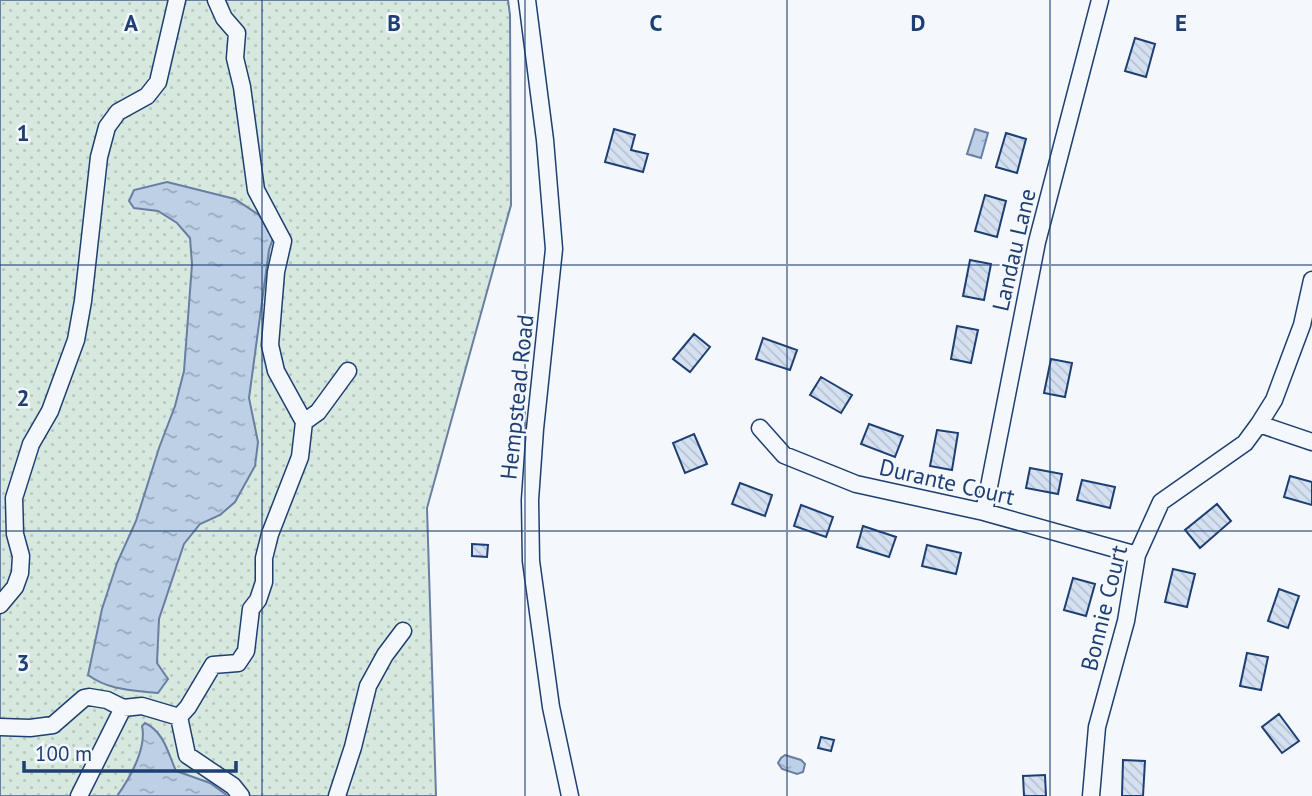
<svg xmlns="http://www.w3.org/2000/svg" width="1312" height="796" font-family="'PT Sans',sans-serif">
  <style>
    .grass { fill: url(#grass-dots); stroke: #687fa3; stroke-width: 2 }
    .water { fill: url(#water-ripples); stroke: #687fa3; stroke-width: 2 }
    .building { fill: url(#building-back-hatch); stroke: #1d3f73; stroke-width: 2 }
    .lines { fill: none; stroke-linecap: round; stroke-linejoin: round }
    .minor-casing { stroke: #1d3f73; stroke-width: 19 }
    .minor { stroke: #f4f7fb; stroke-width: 16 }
    .grid { fill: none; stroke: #1d3f73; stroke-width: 2; stroke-opacity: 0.55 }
    .labels { text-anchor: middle; stroke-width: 5; stroke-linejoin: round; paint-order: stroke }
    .street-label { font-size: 23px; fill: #1d3f73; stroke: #f4f7fb }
    .grid-label { font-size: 23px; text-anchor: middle; font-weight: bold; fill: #1d3f73; stroke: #f4f7fb; stroke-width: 5; stroke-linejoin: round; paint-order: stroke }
  </style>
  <defs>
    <pattern id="grass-dots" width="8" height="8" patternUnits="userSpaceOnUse" patternTransform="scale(1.75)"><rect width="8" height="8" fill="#d7e8df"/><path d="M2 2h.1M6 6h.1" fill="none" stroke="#b8c8c3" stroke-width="1.8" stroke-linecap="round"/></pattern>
    <pattern id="water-ripples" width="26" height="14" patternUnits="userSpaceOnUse" patternTransform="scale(1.75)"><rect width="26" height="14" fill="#bed0e5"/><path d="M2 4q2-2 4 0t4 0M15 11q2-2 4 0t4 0" fill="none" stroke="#9aaabe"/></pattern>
    <pattern id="building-back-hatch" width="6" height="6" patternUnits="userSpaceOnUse" patternTransform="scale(1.75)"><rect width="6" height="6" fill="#d5e0f0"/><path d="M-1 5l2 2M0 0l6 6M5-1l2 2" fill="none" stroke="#b6c1d1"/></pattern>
  </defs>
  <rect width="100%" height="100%" fill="#f4f7fb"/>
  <path class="grass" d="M0 0H508L510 15 511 205 427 508 436 796H0Z"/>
  <path class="water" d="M975 129 988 133 981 158 967 154Z
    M167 182 235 199 259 215 273 238 269 250 249 398 258 442 255 466 235 502 220 515 200 524 184 544 159 619 157 663 168 679 158 693C133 690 110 691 88 675L102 609 117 563 136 521 159 448 175 406 184 371 192 264 190 238 177 223 158 211 134 208 129 201 134 190Z
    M145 723C164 732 168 753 176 771L210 783 228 796H117C130 778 147 748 142 726Z
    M785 755 801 760 805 764 803 772 797 774 782 769 778 763 781 758Z"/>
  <path class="building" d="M1135 38 1155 44 1146 77 1125 71Z
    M614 129 635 135 631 150 648 154 643 172 605 162Z
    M1006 133 1026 139 1017 173 996 167Z
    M985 195 1006 201 997 237 975 231Z
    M970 260 991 264 984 300 963 296Z
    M957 326 978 330 971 363 951 359Z
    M694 334 710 347 690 372 673 359Z
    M763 338 797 350 790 370 756 359Z
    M1051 359 1072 363 1065 397 1044 393Z
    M821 377 852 395 841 413 810 395Z
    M869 424 903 436 895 457 861 444Z
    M937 430 958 433 952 470 930 466Z
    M694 434 707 464 685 473 673 443Z
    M1030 468 1062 474 1058 494 1026 488Z
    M1290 476 1312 482V505L1284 497Z
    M1082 480 1115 487 1110 508 1077 500Z
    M740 483 772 495 765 516 732 504Z
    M1217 504 1231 521 1200 548 1185 530Z
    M801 505 833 517 826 537 794 526Z
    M863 526 896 537 889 557 857 547Z
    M472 544 488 545 487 557 472 556Z
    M927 545 961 553 956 574 922 566Z
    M1173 569 1195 574 1187 607 1165 602Z
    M1073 578 1095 584 1086 616 1064 610Z
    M1279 589 1299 596 1288 628 1268 621Z
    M1247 653 1268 657 1261 690 1240 686Z
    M1279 714 1299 741 1282 753 1262 727Z
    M821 737 834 740 831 751 818 748Z
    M1123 760 1145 761 1143 796H1122Z
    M1045 775 1046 796H1024L1023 776Z"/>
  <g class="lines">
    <defs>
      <path id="minor" d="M527 0 545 140 554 249 535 429 530 500 531 561 551 707 570 796
        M304 422 318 412 348 371
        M1259 424 1312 442
        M760 428 784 455 856 484 984 512 1137 555
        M984 512 1037 242 1100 0
        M0 605 15 587 20 573 21 556 15 534 14 498 31 444 50 411 76 340 83 301 99 157 107 127 118 112 147 96 158 82 177 0
        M179 717 187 755 233 786 241 796
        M0 727 30 728 53 725 84 698 89 697 107 700 123 708 142 706 179 717 188 707 213 665 238 663 246 651 251 609 258 600 264 582V558L270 534 300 457 304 422 276 371 270 345 276 272 283 241 256 190 242 87 235 58 237 33 224 18 216 0
        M79 796 123 708
        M337 796 353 747 368 686 385 655 403 631
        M1091 796 1097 727 1126 621 1137 555 1161 502 1245 443 1259 424 1274 400 1302 325 1312 280"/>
    </defs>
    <use href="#minor" class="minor-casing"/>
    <use href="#minor" class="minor"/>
  </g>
  <path class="grid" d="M262 0V796M525 0V796M787 0V796M1050 0V796M0 265H1312M0 531H1312"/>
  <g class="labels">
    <g class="street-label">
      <text transform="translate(1014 250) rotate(-77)" y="8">Landau Lane</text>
      <text transform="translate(517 397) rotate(-84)" y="8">Hempstead Road</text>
      <text transform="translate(947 482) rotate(13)" y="8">Durante Court</text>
      <text transform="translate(1104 608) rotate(-76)" y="8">Bonnie Court</text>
    </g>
  </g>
  <g class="grid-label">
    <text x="131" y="31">A</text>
    <text x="394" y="31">B</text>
    <text x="656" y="31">C</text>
    <text x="918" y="31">D</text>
    <text x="1181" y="31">E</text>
    <text x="23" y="141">1</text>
    <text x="23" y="406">2</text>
    <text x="23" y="671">3</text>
  </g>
  <path d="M24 761v10h212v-10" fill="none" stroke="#1d3f73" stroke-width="3.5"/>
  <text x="35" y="761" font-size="21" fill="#1d3f73" stroke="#f4f7fb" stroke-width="5" paint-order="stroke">100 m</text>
</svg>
